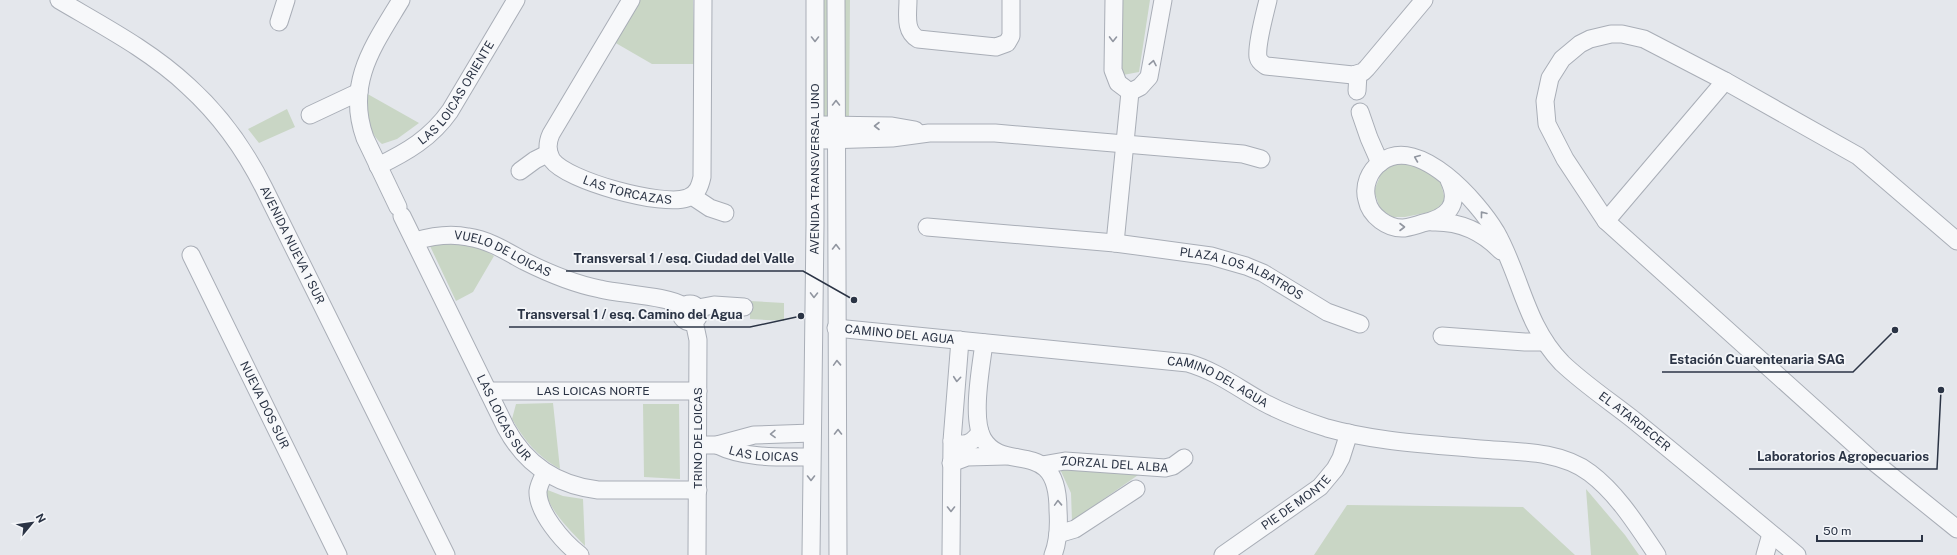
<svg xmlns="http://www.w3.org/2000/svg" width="1957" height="555" font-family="'Public Sans',sans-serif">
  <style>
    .green { fill: #c9d6c5 }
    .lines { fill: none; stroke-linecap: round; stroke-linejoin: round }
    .minor-casing { stroke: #a9aeb7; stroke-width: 19 }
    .minor { stroke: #f7f8fa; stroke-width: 17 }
    .oneway { stroke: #9196a0 }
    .labels { text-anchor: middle; stroke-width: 3.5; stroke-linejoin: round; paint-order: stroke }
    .street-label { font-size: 12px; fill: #2b3445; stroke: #f4f6f9 }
    .leader { fill: none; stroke: #2b3445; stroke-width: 1.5 }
    .callout-dot { fill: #2b3445; stroke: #f4f6f9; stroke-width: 1.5 }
    .callout-label { font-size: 13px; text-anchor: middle; font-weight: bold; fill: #2b3445; stroke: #f4f6f9; stroke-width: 3.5; stroke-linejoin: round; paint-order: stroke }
  </style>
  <rect width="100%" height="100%" fill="#e4e7ec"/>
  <path class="green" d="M639 0H693L695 64H652L614 42Z
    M821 0H828V118H821Z
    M843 0H850L849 119H843Z
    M1120 0H1150L1139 72 1123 75 1118 66Z
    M364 92 419 123 397 139 382 144C367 131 364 111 364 92Z
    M287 109 295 127 259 143 248 129Z
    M1398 163 1422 167 1441 183 1445 200 1435 211 1405 217H1393L1381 211 1374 191 1382 171Z
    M458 242 485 250 494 256 473 292 456 301 430 246Z
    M750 301 784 303V321L750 319Z
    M553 403 560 469C537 456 525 441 512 419L516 404Z
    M643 404H679L680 479 644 477Z
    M1059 467 1141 473 1072 521 1071 493Z
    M545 489 563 496 583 499 585 546C570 530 549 511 545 489Z
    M1586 489 1625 535 1639 555H1591Z
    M1347 505 1523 507 1575 555H1314Z"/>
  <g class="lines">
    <defs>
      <g id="minor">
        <path id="s1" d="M59 0C103 26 151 51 188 86 220 115 245 150 264 188L446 555"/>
        <path id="s2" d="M631 0 551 134C547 143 547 152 552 160 567 181 663 207 687 198 697 195 700 186 702 177L703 0"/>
        <path d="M836 0C836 185 837 370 838 555"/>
        <path d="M908 0C908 14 904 31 918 39L996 47 1007 43 1011 36V0"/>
        <path d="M1114 0 1113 70 1118 83 1130 92"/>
        <path d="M1268 0C1265 13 1256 45 1258 57 1259 62 1263 64 1266 66L1353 75 1363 72 1367 68 1424 0"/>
        <path d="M279 22 286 0"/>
        <path d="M1357 91 1358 74"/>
        <path d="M1130 92 1140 87 1149 77 1163 0"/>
        <path d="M1360 112 1369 138 1380 163"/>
        <path d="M310 115 359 92"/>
        <path d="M824 125 892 126 915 130"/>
        <path d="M825 140 892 138 929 133H995L1243 154 1261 159"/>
        <path id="s3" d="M378 166C407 152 431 138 450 111L516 0"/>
        <path d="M520 171 535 160 549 153"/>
        <path id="s4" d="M1449 180C1461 205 1447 218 1423 223 1417 225 1411 227 1404 228 1388 229 1370 216 1367 200 1363 186 1369 171 1381 162 1419 134 1478 202 1496 232 1521 276 1525 325 1562 363 1584 384 1611 402 1635 421 1689 465 1743 510 1797 555"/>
        <path d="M692 196 710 208 725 213"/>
        <path d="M398 207 365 138C345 83 374 45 401 0"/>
        <path id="s5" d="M402 216 506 428C526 465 556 485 598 490H698"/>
        <path d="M1606 221 1725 81"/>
        <path d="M1432 222C1460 221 1482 231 1501 251"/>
        <path id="s6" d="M927 227 1115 243 1211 256 1246 266 1263 273 1327 312 1360 324"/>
        <path id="s7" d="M415 241C432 236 450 233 468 237 489 240 506 251 524 261 548 273 574 284 600 289 620 294 669 296 683 306"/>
        <path d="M1957 241 1858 156 1725 81 1644 39 1622 34H1611L1590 39 1580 44 1562 59 1550 78 1545 101 1547 124 1565 159 1606 221 1874 462 1957 529"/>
        <path d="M1115 243 1130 92"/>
        <path id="s8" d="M191 255 338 555"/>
        <circle cx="690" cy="313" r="9"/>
        <path d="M698 308 714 305 744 307"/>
        <path d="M694 321 698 340 697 555"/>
        <path id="s9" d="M836 328 1188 363C1216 371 1238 388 1263 402 1283 413 1305 421 1327 428 1377 442 1429 444 1480 449 1516 452 1560 450 1590 473 1618 494 1638 527 1657 555"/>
        <path d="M1442 336 1525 342H1545"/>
        <path d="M984 343C981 367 971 419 983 439 1004 475 1058 435 1058 510 1059 525 1059 540 1053 555"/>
        <path id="s10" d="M488 391H698"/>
        <path d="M952 441C963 448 973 443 980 432"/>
        <path d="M698 445H717L754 435 812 433"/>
        <path id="s11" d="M717 445C745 459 781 457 811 457"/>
        <path d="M951 463 967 457 1006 456"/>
        <path id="s12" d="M1042 465 1065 461 1165 468 1173 466 1184 458"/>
        <path d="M545 473C542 479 539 484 538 491 537 512 563 542 580 555"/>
        <path d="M1058 534 1075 529 1136 489"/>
        <path id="s13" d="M811 555 815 225V0"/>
        <path d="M951 555 952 441 960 340"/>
        <path id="s14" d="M1223 555 1320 487 1335 469 1341 458 1349 433"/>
        <path d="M1765 555 1771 534"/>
      </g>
    </defs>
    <use href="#minor" class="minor-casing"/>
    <use href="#minor" class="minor"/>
  </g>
  <defs><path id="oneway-chevron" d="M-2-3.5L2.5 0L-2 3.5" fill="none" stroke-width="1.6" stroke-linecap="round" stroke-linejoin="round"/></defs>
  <g class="oneway">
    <use href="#oneway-chevron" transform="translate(815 39) rotate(90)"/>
    <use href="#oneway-chevron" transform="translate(1113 39) rotate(91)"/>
    <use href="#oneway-chevron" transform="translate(1153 63) rotate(-79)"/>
    <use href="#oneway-chevron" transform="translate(836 103) rotate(-90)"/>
    <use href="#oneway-chevron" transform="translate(877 126) rotate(180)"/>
    <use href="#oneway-chevron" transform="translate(1417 158) rotate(-158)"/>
    <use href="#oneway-chevron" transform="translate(1483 214) rotate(-128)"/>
    <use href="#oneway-chevron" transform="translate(1402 227)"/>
    <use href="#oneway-chevron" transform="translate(836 247) rotate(-90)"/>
    <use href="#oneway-chevron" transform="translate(814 295) rotate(91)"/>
    <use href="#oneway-chevron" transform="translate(837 363) rotate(-92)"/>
    <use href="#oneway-chevron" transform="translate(957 379) rotate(95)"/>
    <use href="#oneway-chevron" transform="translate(838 432) rotate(-90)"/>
    <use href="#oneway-chevron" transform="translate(773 434) rotate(179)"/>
    <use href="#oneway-chevron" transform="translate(811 478) rotate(90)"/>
    <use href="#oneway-chevron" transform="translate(1058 503) rotate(-92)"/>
    <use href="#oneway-chevron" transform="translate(951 509) rotate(90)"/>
  </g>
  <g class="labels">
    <g class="street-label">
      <text dy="4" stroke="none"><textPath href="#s3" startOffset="110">LAS LOICAS ORIENTE</textPath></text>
      <text dy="4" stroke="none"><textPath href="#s13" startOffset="386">AVENIDA TRANSVERSAL UNO</textPath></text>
      <text dy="4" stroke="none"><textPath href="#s2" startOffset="266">LAS TORCAZAS</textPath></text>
      <text dy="4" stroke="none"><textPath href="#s1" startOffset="347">AVENIDA NUEVA 1 SUR</textPath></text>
      <text dy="4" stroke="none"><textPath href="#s7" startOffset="92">VUELO DE LOICAS</textPath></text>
      <text dy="4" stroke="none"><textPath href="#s6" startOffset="320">PLAZA LOS ALBATROS</textPath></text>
      <text dy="4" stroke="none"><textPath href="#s9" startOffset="64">CAMINO DEL AGUA</textPath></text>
      <text dy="4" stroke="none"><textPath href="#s9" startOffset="388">CAMINO DEL AGUA</textPath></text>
      <text dy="4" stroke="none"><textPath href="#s10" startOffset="105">LAS LOICAS NORTE</textPath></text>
      <text dy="4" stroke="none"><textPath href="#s8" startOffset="167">NUEVA DOS SUR</textPath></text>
      <text dy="4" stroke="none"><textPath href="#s5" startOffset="226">LAS LOICAS SUR</textPath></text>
      <text dy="4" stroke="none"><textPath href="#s4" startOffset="562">EL ATARDECER</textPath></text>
      <text transform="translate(698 438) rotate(-90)" y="4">TRINO DE LOICAS</text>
      <text dy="4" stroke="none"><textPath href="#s11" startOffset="48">LAS LOICAS</textPath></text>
      <text dy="4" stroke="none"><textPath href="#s12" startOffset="73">ZORZAL DEL ALBA</textPath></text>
      <text dy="4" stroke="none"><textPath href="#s14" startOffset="90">PIE DE MONTE</textPath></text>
    </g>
  </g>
  <path class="leader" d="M854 300L803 271H566M801 316L750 327H509M1895 330L1853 372H1662M1941 390L1937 469H1749"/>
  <g class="callout-dot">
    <circle cx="854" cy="300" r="4"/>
    <circle cx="801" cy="316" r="4"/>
    <circle cx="1895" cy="330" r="4"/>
    <circle cx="1941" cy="390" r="4"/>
  </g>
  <g class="callout-label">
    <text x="684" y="263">Transversal 1 / esq. Ciudad del Valle</text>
    <text x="630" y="319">Transversal 1 / esq. Camino del Agua</text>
    <text x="1757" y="364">Estación Cuarentenaria SAG</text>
    <text x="1843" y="461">Laboratorios Agropecuarios</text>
  </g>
  <g transform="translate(32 523) rotate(61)" stroke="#f4f6f9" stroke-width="3" paint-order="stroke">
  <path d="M0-3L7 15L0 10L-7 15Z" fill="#2b3445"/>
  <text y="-6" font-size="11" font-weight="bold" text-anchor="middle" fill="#2b3445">N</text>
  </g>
  <path d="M1817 535v6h105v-6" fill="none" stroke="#2b3445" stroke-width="2"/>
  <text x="1823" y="535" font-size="12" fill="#2b3445" stroke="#f4f6f9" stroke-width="3" paint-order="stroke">50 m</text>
</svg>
